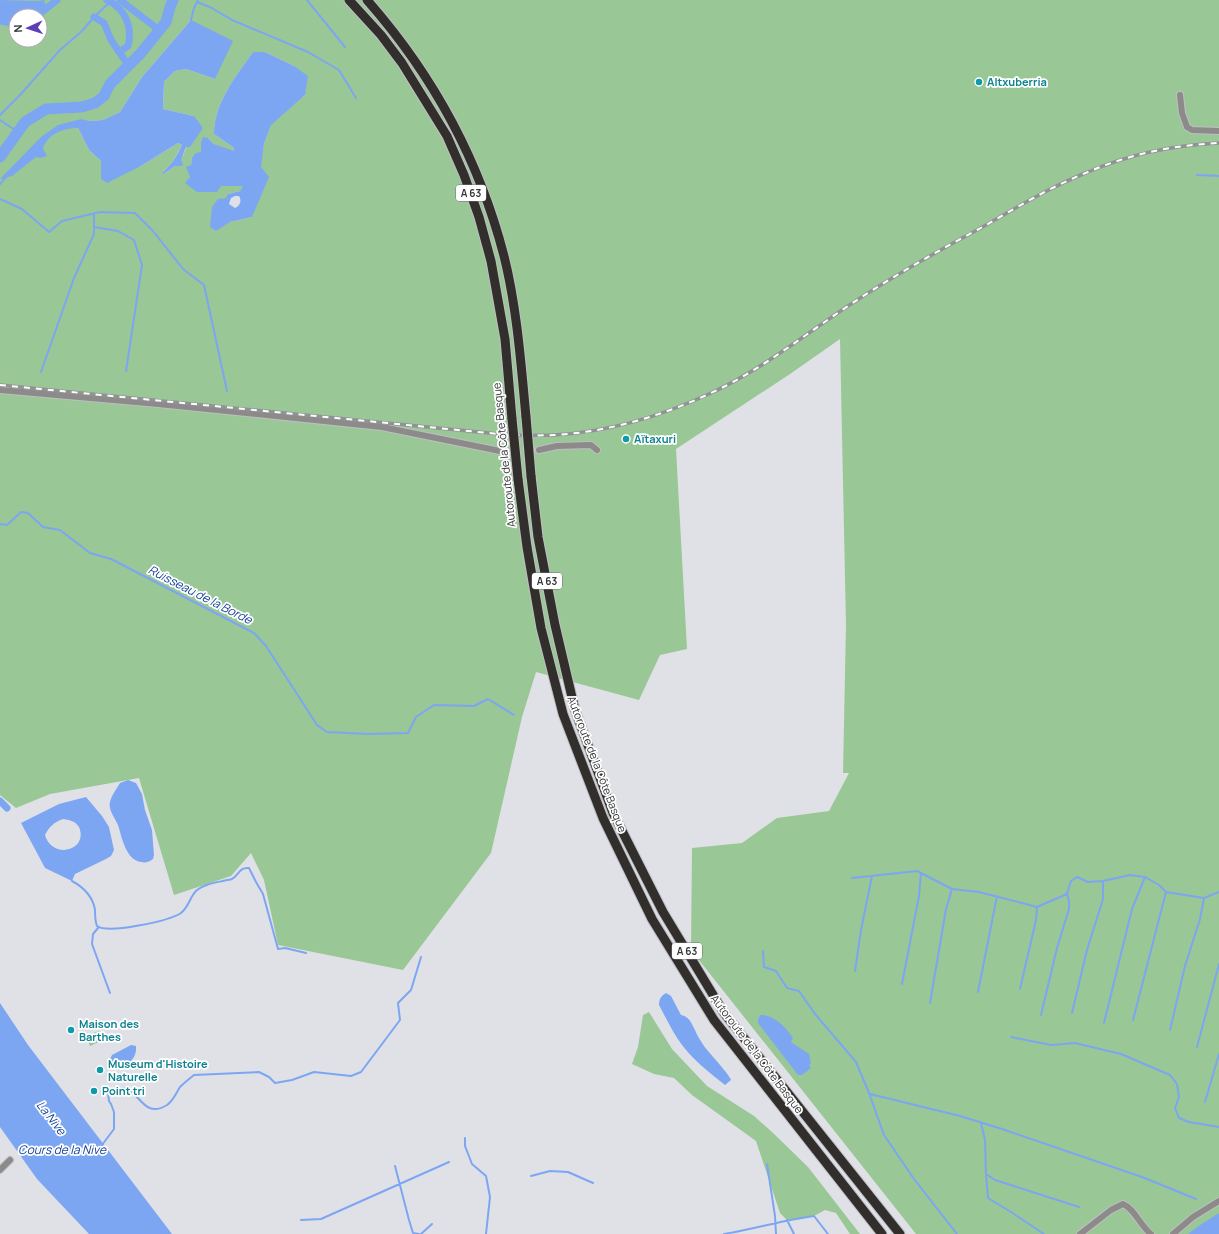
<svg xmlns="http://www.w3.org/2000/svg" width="1219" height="1234" font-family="Manrope,sans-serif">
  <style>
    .green { fill: #99c795; fill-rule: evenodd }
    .water { fill: #7da6f2; fill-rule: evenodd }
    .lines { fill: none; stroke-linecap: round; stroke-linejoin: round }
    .stream { stroke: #7da6f2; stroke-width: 2 }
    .canal { stroke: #7da6f2; stroke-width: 7 }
    .river { stroke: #7da6f2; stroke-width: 11 }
    .minor-tunnel { stroke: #bebfc4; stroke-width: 6; stroke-dasharray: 6 3; stroke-linecap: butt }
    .minor-casing { stroke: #bebfc4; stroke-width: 8 }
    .highway-casing { stroke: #bebfc4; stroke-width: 11 }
    .minor { stroke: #8d8b8a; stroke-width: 6 }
    .highway { stroke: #322e2c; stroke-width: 9 }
    .rail-casing { stroke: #919296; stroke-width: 3.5 }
    .rail { stroke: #fff; stroke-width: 2; stroke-dasharray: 6; stroke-linecap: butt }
    .highway-bridge-casing { stroke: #bebfc4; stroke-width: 11; stroke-linecap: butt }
    .highway-bridge { stroke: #322e2c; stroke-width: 9 }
    .culture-dot { fill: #0f9aa8; stroke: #fff; stroke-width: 1.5 }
    .labels { text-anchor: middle; stroke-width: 3.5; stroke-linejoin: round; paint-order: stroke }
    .shield { fill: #fff; stroke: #727374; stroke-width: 1 }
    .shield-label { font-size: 10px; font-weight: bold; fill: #363739 }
    .culture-label { font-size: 11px; font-weight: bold; fill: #0d838f; stroke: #fff; text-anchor: start }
    .street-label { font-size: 11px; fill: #363739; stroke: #fff }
    .water-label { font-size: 12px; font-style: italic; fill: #154298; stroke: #fff }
  </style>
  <rect width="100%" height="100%" fill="#e0e1e7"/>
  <path class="green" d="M0 0H1219V1234H916L691 950 692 848 742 843 777 818 829 811 849 773H843L846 625 840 339 790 374 676 449 687 649 660 655 639 700 536 672 522 717 491 853 403 970 278 945 264 880 251 853 231 876 174 895 139 778 50 794 16 808 0 795ZM16 16H40V40H16ZM191 20 215 79 186 69 175 71 164 82 163 109 194 116C190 130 189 146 181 159 177 165 170 170 164 174L163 172C171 165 177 155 182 145L178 143 141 166 101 179V161L89 150 77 126 89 121 103 120 120 112 142 77ZM253 52H265L294 66 305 95 271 124 264 144 252 217 230 222 228 194 240 191 244 186H220L186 183 190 177 192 158 202 152 201 143 208 138 214 144 234 152 233 147 214 134C214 103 236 76 253 52Z
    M649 1012 672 1049 707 1086 754 1116 772 1132 808 1167 860 1234H850L836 1213 825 1210 814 1216 787 1220 780 1213 756 1141 692 1095 674 1078 654 1074 632 1064 638 1047 643 1015Z
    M99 1031 103 1040 90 1046 86 1036Z"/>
  <path class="water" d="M0 0 37 1 45 0 44 3 50 5 37 16H16V27L7 22 0 21Z
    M191 20 233 41 215 79 186 69 175 71 164 82 163 109 194 116 203 128 190 147H186L181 160 183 164 182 166H175L164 174 162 173C171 165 177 156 182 145L178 143 141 166 107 183 101 179V161L89 150 78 128C63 128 47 134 43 149L47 156 41 158 36 157 12 176 0 179 41 137 58 125 81 119 89 121 103 120 120 112 142 77Z
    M253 52H265L294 66 308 76 305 95 271 125 264 144 261 167 269 177 252 217 230 222 216 231 210 227 212 207 218 199 226 198 228 194 240 191 243 186H221L217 192H197L185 183 190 177 186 167 191 165 192 158 196 153 201 152V143L203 137 208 138 214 144 234 151 233 147 214 134C214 103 236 76 253 52ZM235 196H239C242 201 240 206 235 208L229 204 231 198Z
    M128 780 136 783 142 794 145 810 152 830 154 855 153 859C149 862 146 863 141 862 126 860 122 838 118 825 115 818 108 810 110 802 111 796 117 788 120 783Z
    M86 797 102 816 109 827 114 850 111 856 106 859 75 874 72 881 45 868 21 823 59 804ZM63 819C70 820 75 821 79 827 89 851 52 860 45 835 49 827 54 822 63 819Z
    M666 993 671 996 681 1015C690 1017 691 1023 695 1030 697 1036 701 1041 704 1046 709 1053 730 1075 731 1080L725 1085C710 1073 694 1061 682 1045 673 1033 666 1018 659 1005 659 999 661 996 666 993Z
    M0 1003 28 1045 172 1234H89L37 1179 0 1127Z
    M760 1015C773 1014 787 1028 793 1038L791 1042 809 1054 811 1063 809 1065 811 1068 802 1075H798L758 1023V1020Z
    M131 1045 136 1046C137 1055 132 1061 125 1067L120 1065 117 1069 110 1059 112 1055Z
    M1219 1213V1234H1188L1197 1227Z"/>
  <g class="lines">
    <path class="stream" d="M307 0 345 47
      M197 2 210 7 232 20 308 52 339 70 356 98
      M191 20 194 8 198 0
      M0 115 20 95 60 50 82 31 94 17 110 2
      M0 120 18 132
      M1197 175 1219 176
      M0 184 7 176
      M0 199 22 209 49 232 62 221 100 212 135 213 153 231 183 269 204 285 227 391
      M94 227 118 231 134 240 142 265 126 371
      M41 372 74 278 94 234V214
      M0 524 7 525 21 512 28 513 43 527 60 530 90 553 111 559 254 633 266 646 317 725 327 732 369 734 408 733 416 717 434 705 474 706 488 699 514 715
      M852 878 917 871 952 889 979 892 1037 907 1067 894 1071 881 1077 877 1088 882 1103 881 1130 875 1145 877 1159 885 1166 892 1204 898 1219 892
      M72 881C83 887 93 897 95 910 95 916 95 921 97 926 108 934 169 921 181 913 189 907 190 896 197 890 205 884 213 883 223 881 225 880 230 880 232 879 239 875 239 867 249 868L256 882 263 894 278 949 285 948 306 953
      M98 928 93 934 92 944 110 993
      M763 951 764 967 776 971 787 988 799 991 815 1014 856 1062 869 1093 884 1135 914 1179 957 1234
      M855 971 861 930 872 876
      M902 984 919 896 921 873
      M1020 989 1036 920 1037 907
      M978 992 997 896
      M930 1003 946 909 952 889
      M1072 1013 1087 950 1103 899V881
      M1041 1015 1057 948 1069 909V901L1067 894
      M1133 1020 1166 892
      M1104 1023 1132 909 1145 877
      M1170 1030 1185 966 1200 919 1204 898
      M1011 1037 1051 1045 1075 1043 1121 1054 1170 1075 1177 1084 1179 1097 1175 1108 1179 1118 1189 1122 1219 1127
      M1197 1047 1219 964
      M870 1094 960 1116 1002 1129 1142 1177 1196 1199
      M1205 1102 1219 1054
      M981 1123 985 1140 986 1174 995 1180 1079 1207
      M465 1138V1146L472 1164 486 1176 490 1197 486 1234
      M102 1145 114 1129V1112L111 1104 109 1101 108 1093C113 1091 118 1087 123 1088 139 1089 143 1120 167 1105 174 1100 176 1093 180 1087 184 1083 189 1079 194 1075L259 1072 269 1077 275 1083 292 1080 314 1072 351 1076 361 1072 400 1020 398 1003 411 990 421 957
      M767 1164 775 1216 776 1234
      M395 1166 409 1220 413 1233 419 1234
      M986 1174 988 1198 1011 1212 1044 1234
      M531 1176 550 1171 568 1172 593 1183
      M301 1220 321 1219 449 1162
      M787 1220 794 1234
      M421 1234 432 1224
      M724 1234C754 1229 784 1220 814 1216L828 1234"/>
    <path class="canal" d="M107 0C110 2 113 3 115 5 128 15 132 31 128 46L119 52
      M120 0 159 30
      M37 16 57 0
      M94 17 104 23 111 40 128 65
      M0 21 7 22 16 27
      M0 801 7 808"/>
    <path class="river" d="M0 157 25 122 46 109 82 107 95 103 104 96 110 84 141 53 166 22 170 7 173 0"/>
    <path class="minor-tunnel" d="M505 452 539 450"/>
    <defs>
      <path id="minor" d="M1180 95 1182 113 1187 127 1192 130 1219 131
        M0 390 158 404 382 427 505 452
        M539 450 557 446 591 445 597 450
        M0 1170 10 1160
        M1080 1234 1111 1210 1123 1204C1134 1208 1141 1227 1151 1234
        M1173 1234 1193 1217 1219 1201"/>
      <path id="highway" d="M349 0 381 35 402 63 447 136 464 175 479 217 491 261 505 339 512 419
        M367 0C433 75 479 159 504 256 517 308 521 364 526 417
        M531 476 538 537 555 625 575 710 613 813 663 912 724 1013 900 1234
        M518 479 527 547 541 628 563 714 603 818 652 919 714 1020 882 1234"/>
    </defs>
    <use href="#minor" class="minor-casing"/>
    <use href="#highway" class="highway-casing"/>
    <use href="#minor" class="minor"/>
    <use href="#highway" class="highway"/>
    <defs>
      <path id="rail" d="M0 385 499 434C517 435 536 436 554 435 608 432 662 416 711 393 761 370 803 336 848 306 890 278 934 253 979 229 1014 209 1050 187 1088 172 1130 154 1174 145 1219 143"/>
    </defs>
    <use href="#rail" class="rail-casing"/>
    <use href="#rail" class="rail"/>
    <defs>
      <path id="highway-bridge" d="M526 417 531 476
        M512 419 518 479"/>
    </defs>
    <use href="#highway-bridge" class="highway-bridge-casing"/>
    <use href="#highway-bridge" class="highway-bridge"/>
  </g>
  <g class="culture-dot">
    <circle cx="979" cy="82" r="4"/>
    <circle cx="626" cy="439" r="4"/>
    <circle cx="71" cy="1030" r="4"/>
    <circle cx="100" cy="1070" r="4"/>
    <circle cx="94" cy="1091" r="4"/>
  </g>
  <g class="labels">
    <g class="shield">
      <rect x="456" y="185" width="30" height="16" rx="3"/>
      <rect x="532" y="573" width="30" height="16" rx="3"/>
      <rect x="672" y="943" width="30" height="16" rx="3"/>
    </g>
    <g class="shield-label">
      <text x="471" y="197">A 63</text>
      <text x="547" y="585">A 63</text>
      <text x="687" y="955">A 63</text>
    </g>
    <g class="culture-label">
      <text x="987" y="86">Altxuberria</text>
      <text x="634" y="443">Aïtaxuri</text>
      <text x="79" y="1028">Maison des<tspan x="79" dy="13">Barthes</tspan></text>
      <text x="108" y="1068">Museum d'Histoire<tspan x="108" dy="13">Naturelle</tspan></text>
      <text x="102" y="1095">Point tri</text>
    </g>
    <g class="street-label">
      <text transform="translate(504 455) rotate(-96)" y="4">Autoroute de la Côte Basque</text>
      <text transform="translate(597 764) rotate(69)" y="4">Autoroute de la Côte Basque</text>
      <text transform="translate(757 1054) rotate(53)" y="4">Autoroute de la Côte Basque</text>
    </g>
    <g class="water-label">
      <text transform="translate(200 595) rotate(27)" y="4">Ruisseau de la Borde</text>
      <text transform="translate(51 1118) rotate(52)" y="4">La Nive</text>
      <text x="62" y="1154">Cours de la Nive</text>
    </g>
  </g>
  <g transform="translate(28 28) rotate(267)"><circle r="19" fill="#ffffff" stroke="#afafb0"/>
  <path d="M0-3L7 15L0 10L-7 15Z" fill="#5d3eb6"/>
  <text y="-6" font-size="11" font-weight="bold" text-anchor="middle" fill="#363739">N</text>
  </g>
</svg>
